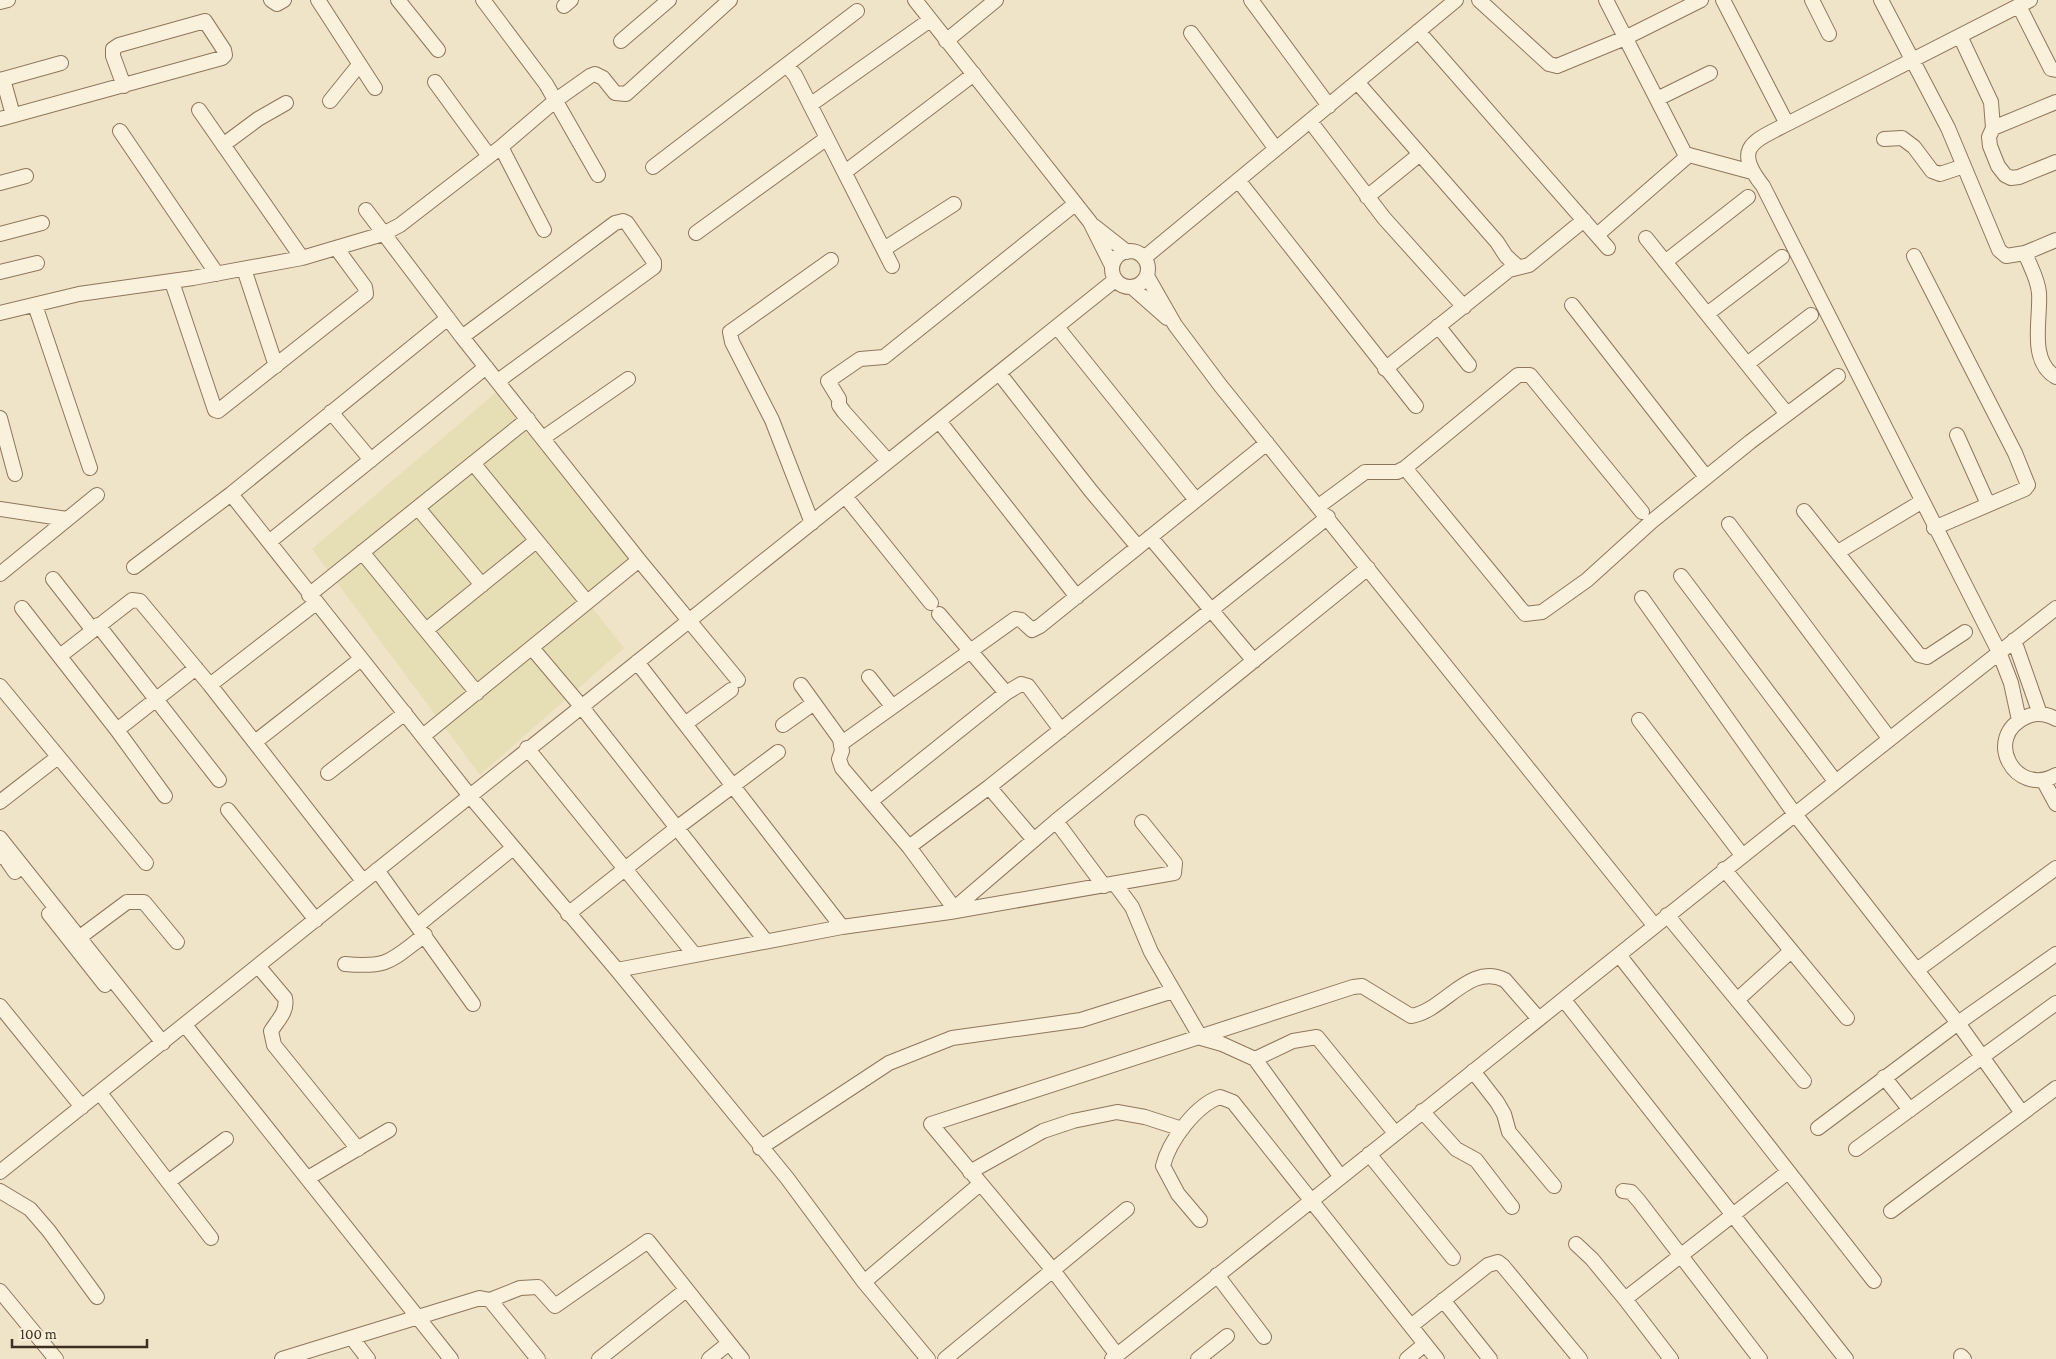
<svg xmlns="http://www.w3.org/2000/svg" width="2056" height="1359" font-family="'Crimson Pro',serif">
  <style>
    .farmland { fill: #e6deb5 }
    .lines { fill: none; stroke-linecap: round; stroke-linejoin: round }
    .minor-casing { stroke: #8d765c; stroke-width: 16 }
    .minor { stroke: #faf1dc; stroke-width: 14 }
  </style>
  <rect width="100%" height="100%" fill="#f0e4c8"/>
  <path class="farmland" d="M499 390 641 561 591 606 624 648 480 775 312 549Z"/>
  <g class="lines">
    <defs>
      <path id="minor" d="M271 0 277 4 284 0
        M318 0 375 88
        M398 0 438 50
        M483 0 546 84 598 175
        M915 0 1090 222 1112 266
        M1251 0 1329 106
        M1479 0 1549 64 1557 66 1625 38 1701 0
        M1606 0 1684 152 1689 155 1752 172
        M1723 0 1787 124
        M1812 0 1829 34
        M1881 0 1948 128 1999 250 2006 256 2025 253 2056 240
        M0 2 8 0
        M564 6 571 0
        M2019 6 2051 69 2056 70
        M1418 31 1608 248
        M1191 33 1276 149
        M1960 36 1991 102 1993 128 1989 137 1990 146 1998 166 2005 175 2011 178 2019 177 2056 162
        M621 41 669 0
        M946 41 996 0
        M787 66 795 75 892 266
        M3 79 13 115
        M0 80 61 63
        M435 82 489 156
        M1357 82 1497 242 1506 256 1518 267
        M1657 99 1710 73
        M330 101 359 65
        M810 105 930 20
        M199 110 302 258
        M0 119 222 58 225 55 224 50 205 21 119 45 113 49V56L124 86
        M1310 121 1384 218 1464 307
        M1993 128 2056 102
        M120 131 217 274
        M1884 139 1902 138 1914 147 1932 171 1940 174 1964 166
        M223 145 258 119 286 103
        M501 147 544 230
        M653 167 857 11
        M845 172 974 74
        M1238 180 1416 406
        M0 183 26 176
        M1367 197 1420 154
        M366 210 462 337 639 560 738 680
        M1094 226 1127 252
        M696 233 827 138
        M0 234 42 223
        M1597 235 1689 155
        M1646 238 1787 414
        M884 249 954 204
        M1112 269a18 18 0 1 1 36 0a18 18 0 1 1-36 0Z
        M2025 253C2030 266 2038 279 2039 293 2041 318 2028 361 2056 377
        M1914 256 2015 453 2028 485 2025 489 1934 528
        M1144 258 1456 0
        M1665 262 1748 197
        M244 269 276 366
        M0 272 37 263
        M1147 276 1175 325 1220 385 1654 925
        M172 282 215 410 218 411 366 294 365 287 337 249
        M1133 288 1167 318
        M35 305 90 468
        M1572 305 1706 477
        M0 313 79 294 193 278 302 258 383 234 400 225 501 147 556 100 590 76 595 74 603 78 615 93 626 94 730 0
        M1707 314 1782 257
        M1438 326 1469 365
        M1057 327 1196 500
        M462 337 615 223 623 221 627 223 654 262V267L498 381
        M1747 364 1811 315
        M1385 369 1509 270 1529 265 1584 220
        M999 373 1091 491 1138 547
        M331 412 371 460
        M0 418 15 474
        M939 421 1077 597
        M1957 435 1988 504
        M543 438 628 379
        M888 461 844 412 839 405V399L828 381 860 359 884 357 1075 204
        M473 463 587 602
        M1405 468 1525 614 1542 612 1587 580 1651 522 1750 442 1838 376
        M231 494 470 796 617 970 787 1178 864 1282 928 1359
        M845 496 931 603
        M1319 506 1365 472H1397L1405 468 1518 375H1530L1642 512
        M418 508 482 585
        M0 509 67 519
        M1804 511 1919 655 1927 657 1965 632
        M812 523 772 420 732 342 730 332 831 260
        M1729 524 1889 738
        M1150 537 1254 661
        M269 542 486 367
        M362 552 477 693
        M1838 552 1921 502
        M134 567 231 494 448 318
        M0 574 97 495
        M1681 576 1835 781
        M53 579 92 629
        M309 595 528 419
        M1642 598 1794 813 1958 1023 2022 1113
        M22 608 117 730 165 796
        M939 614 1006 693
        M98 625 219 780
        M426 630 536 541
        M2014 640 2040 714
        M532 648 581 706 765 940
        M60 656 132 600 140 601 210 685 363 881
        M637 662 842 927
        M869 677 892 706
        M210 685 316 603
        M801 685 840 739 842 751 839 759 842 768 909 847 954 908
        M0 686 146 863
        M2056 719C2047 714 2036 712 2026 717 1982 737 2015 798 2056 775
        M1639 720 1742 855
        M2019 720 2011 683 1999 652 1763 186C1732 147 1754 141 1787 124L2030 0
        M685 724 731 690
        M783 725 814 703
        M117 730 196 668
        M423 736 639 560
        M255 742 361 659
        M842 743 1015 619 1021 620 1032 630 1040 626 1267 443
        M527 748 694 954
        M328 773 405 713
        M2043 780 2056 804
        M989 787 1034 840
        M871 801 1006 693 1021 684 1028 686 1061 730
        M0 802 58 757
        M228 810 316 920
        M1056 821 1104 886
        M0 838 163 1043
        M909 847 989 787 1328 517
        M0 856 6 859 15 872
        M1724 869 1847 1018
        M377 870 473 1004
        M1115 884 1132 907 1151 952 1201 1038 1222 1044 1255 1059 1340 1176
        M950 912 1056 821 1368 568
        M49 914 105 985
        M568 914 678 827 778 752
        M1667 915 1804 1081
        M418 925 513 848
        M80 937 127 902H144L177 942
        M1619 955 1874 1281
        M345 964C390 968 391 960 425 935
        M258 966 285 998C288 1011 278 1020 271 1031L274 1045 358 1149
        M617 970 842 927 950 912 1174 873 1175 863 1142 822
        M1917 970 2056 868
        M1564 1000 1846 1359
        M1737 1000 1791 951
        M0 1006 82 1107
        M185 1025 451 1359
        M1255 1059 1293 1041 1317 1037 1395 1133
        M1473 1071 1497 1102 1504 1114 1509 1132 1554 1186
        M1884 1077 1910 1110
        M100 1093 211 1238
        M1422 1111 1456 1149 1476 1160 1512 1207
        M1818 1128 1958 1023 2056 954
        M760 1148 889 1063 952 1038 1081 1020 1173 991
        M1856 1149 2056 1003
        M1369 1154 1453 1258
        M0 1172 1115 280
        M970 1172 1043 1131 1073 1121 1117 1112 1145 1117 1182 1129
        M308 1178 389 1130
        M168 1182 226 1139
        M0 1191 30 1209 49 1231 97 1297
        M1623 1191 1631 1192 1639 1201 1760 1359
        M1891 1211 2056 1088
        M1200 1220 1178 1194 1163 1166C1169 1141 1196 1105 1220 1097L1233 1102 1437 1359
        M1576 1244 1592 1259 1625 1299
        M1217 1275 1264 1337
        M864 1282 980 1184
        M0 1291 56 1359
        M490 1300 538 1359
        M1443 1300 1490 1359
        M1411 1326 1488 1265 1498 1262 1503 1266 1580 1359
        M352 1338 368 1359
        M1117 1355 1052 1269 931 1124 1353 987 1362 986 1411 1016C1444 1011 1469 962 1505 980L1539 1019
        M1961 1356 1964 1359
        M282 1359 480 1298 490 1300 520 1288 538 1287 555 1306 648 1241 742 1359
        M599 1359 686 1290
        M709 1359 729 1343
        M945 1359 1127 1209
        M1112 1359C1428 1110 1739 856 2056 608
        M1198 1359 1227 1336
        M1407 1359 1425 1344
        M1671 1359 1625 1299 1788 1172"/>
    </defs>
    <use href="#minor" class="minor-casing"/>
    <use href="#minor" class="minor"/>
  </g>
  <path d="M12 1339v8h135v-8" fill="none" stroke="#3d2e20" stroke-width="2.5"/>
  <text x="20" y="1339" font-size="15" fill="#3d2e20" stroke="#f7eed8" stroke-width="4" paint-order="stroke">100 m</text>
</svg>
